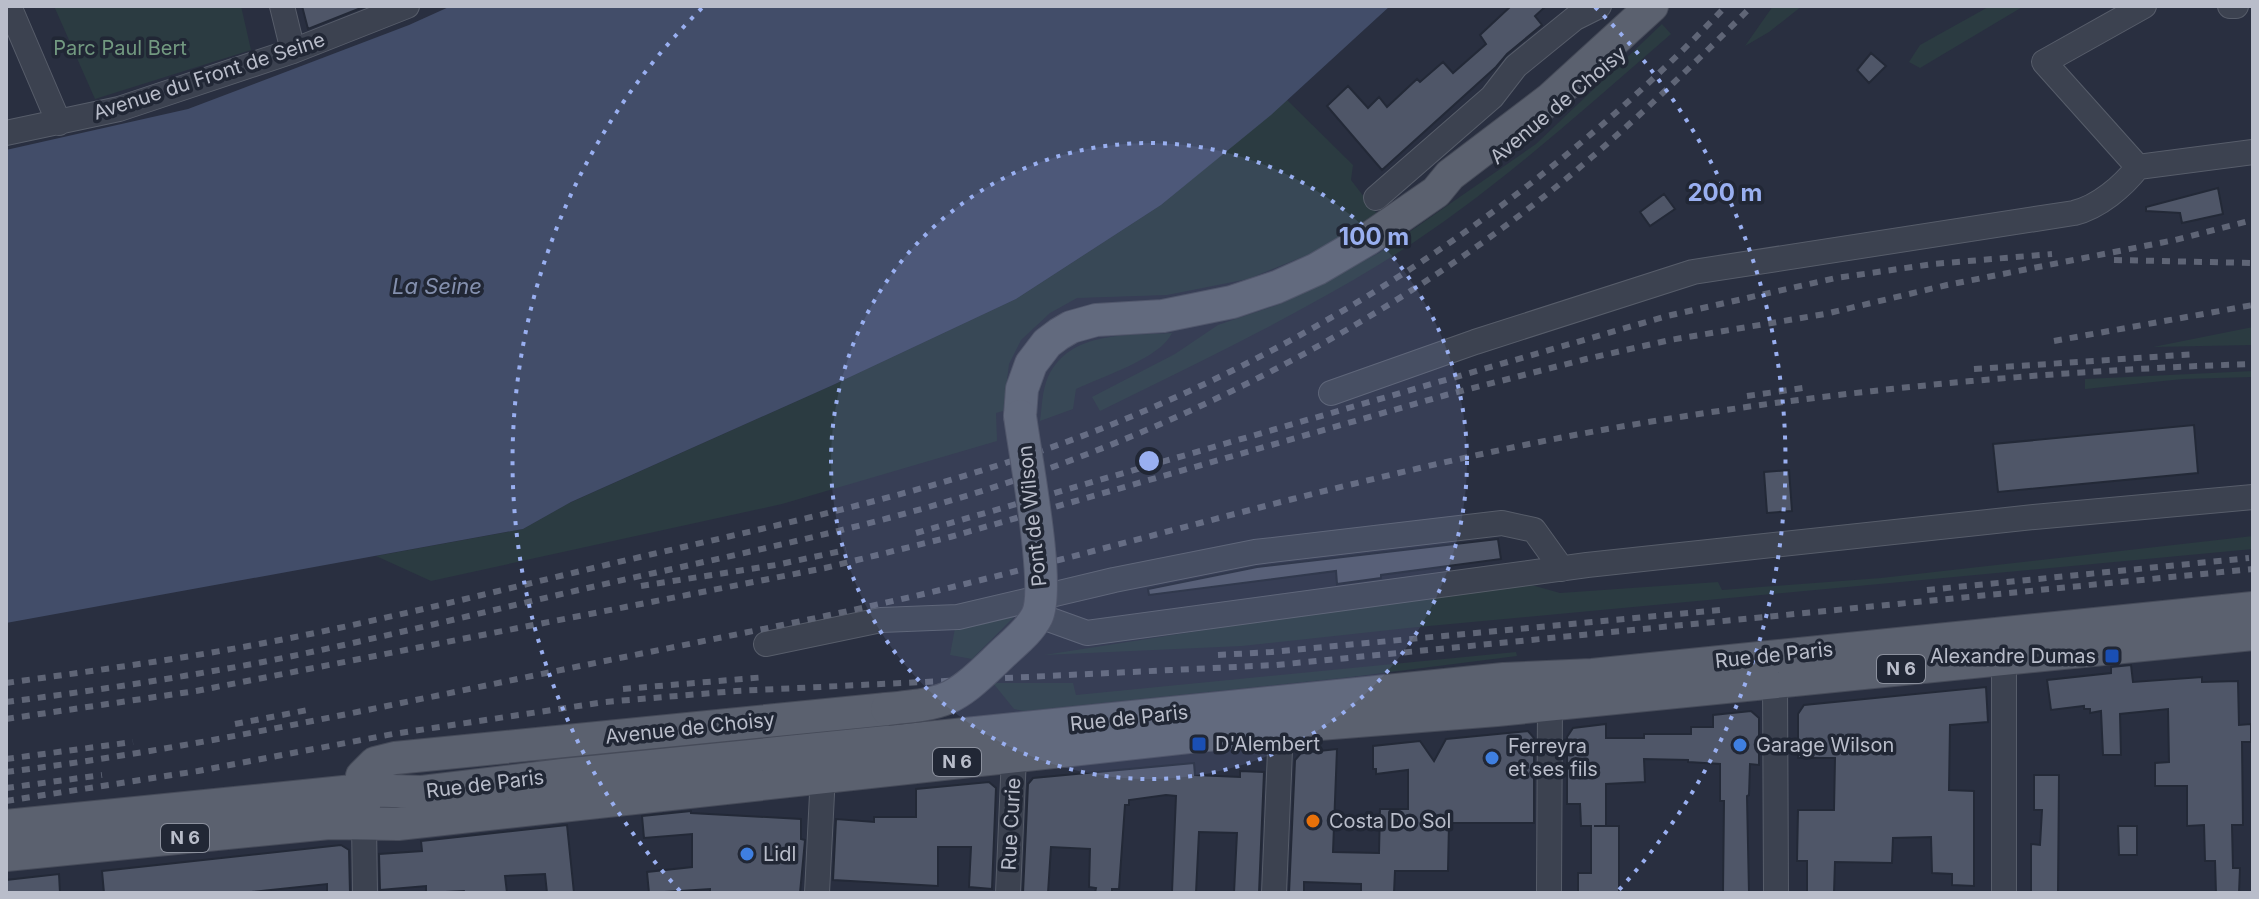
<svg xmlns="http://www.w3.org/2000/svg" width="2259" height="899" font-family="Inter,sans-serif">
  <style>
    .green { fill: #2b3b41 }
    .water { fill: #424d69 }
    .building { fill: #4f5668; stroke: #232937; stroke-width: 2 }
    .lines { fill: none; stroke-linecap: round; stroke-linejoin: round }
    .minor-casing { stroke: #575d6a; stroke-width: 26 }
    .major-casing { stroke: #464b59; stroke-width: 34 }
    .minor { stroke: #3c4250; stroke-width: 24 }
    .major { stroke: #5b616f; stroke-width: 32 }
    .rail { stroke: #5f6576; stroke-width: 6; stroke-dasharray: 8 8; stroke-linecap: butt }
    .major-bridge-casing { stroke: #464b59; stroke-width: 34; stroke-linecap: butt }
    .major-bridge { stroke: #5b616f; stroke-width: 32 }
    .ring { fill: none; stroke: #99aff0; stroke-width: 4; stroke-dasharray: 4 8 }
    .transit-dot { fill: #1a4fb4; stroke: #212735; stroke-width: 3 }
    .shop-dot { fill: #3f7fe0; stroke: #212735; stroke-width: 3 }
    .food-dot { fill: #e8710a; stroke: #212735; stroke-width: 3 }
    .labels { text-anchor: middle; stroke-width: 7; stroke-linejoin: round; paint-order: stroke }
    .shield { fill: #212735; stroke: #8b909d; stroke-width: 2 }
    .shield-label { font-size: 18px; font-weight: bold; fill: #b9bdca }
    .park-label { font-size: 20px; fill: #729980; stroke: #212735 }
    .street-label { font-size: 20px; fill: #b9bdca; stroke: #212735 }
    .poi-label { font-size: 20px; fill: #b9bdca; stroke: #212735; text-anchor: start }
    .water-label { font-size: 22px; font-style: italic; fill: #8490ae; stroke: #212735 }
    .centre { fill: #99aff0; stroke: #212735; stroke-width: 4 }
    .ring-label { font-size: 24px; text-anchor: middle; font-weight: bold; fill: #99aff0; stroke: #212735; stroke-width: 7; stroke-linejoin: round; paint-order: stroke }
  </style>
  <rect width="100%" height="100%" fill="#292f40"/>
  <path class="green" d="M54 6H241L251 50 95 99Z
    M1773 6H1802L1769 32 1745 46Z
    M1990 6H2024L1920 68 1909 62 1920 45Z
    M1662 24 1671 34C1577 115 1486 199 1380 264 1290 319 1195 364 1100 411L1092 397 1175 354 1218 325 1283 303 1379 253 1536 144Z
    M1287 100 1353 165 1351 180 1378 215 1364 232 1248 279 1167 295 1077 298 1050 313 1021 340 1009 364 1003 411 996 413 997 441 782 504 431 581 376 556 523 529 567 504 833 385 1016 299 1161 205Z
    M2253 327V345L2153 347Z
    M1172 333C1161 358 1101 377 1076 389L1073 409 1040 421C1042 406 1042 391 1048 377 1070 330 1128 336 1172 333Z
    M2253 371V377L2183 379 2085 389V379Z
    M2253 536V549L1408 628 1242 646 1044 655 1404 599 1528 584 1560 593 1718 582 1722 590 1881 578Z
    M1014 617 972 659 950 655 955 628Z
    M1516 652 1517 656 1351 677 1024 711 1014 709 993 683H1073L1076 695Z"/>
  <path class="water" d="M451 6H1390L1271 115 1161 205 1016 299 833 385 571 502 523 529 6 623V150L188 109 409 25Z"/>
  <path class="building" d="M302 6H366L308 29Z
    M1511 6H1546L1535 16 1542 25 1507 54 1496 67 1382 170 1327 106 1348 86 1368 108 1379 97 1387 107 1417 79 1420 82 1443 62 1453 73 1486 44 1480 35Z
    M1871 53 1886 66 1869 83 1857 70Z
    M2218 188 2223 214 2182 223 2180 213 2146 211V207Z
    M1664 194 1675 209 1650 226 1640 212Z
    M2194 425 2198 473 1998 492 1993 444Z
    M1789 470 1792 511 1767 513 1764 472Z
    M1498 539 1501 559 1381 575V578L1337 584 1336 571 1149 595 1148 589 1257 567Z
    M2131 665 2133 682 2202 677V682L2238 681 2239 725 2251 724V742H2242L2243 825H2232L2233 868H2240L2239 893H2216L2215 861H2205L2204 825 2187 826V786H2155V763L2169 762 2168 709 2120 714 2121 755H2103L2101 711 2090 713V709H2084V706L2051 710 2047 680 2111 673V667Z
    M1986 687 1988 722 1950 725 1949 790 1974 791V886L1952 885V874L1932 873 1931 837 1893 838 1892 863 1835 862 1834 893H1807V861H1797L1798 810H1834L1835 758H1798V714L1804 705Z
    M1751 711 1759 718V765L1750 764 1749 795 1747 796 1749 893H1723L1724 801H1720V764L1688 762V760L1644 759 1645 782 1606 784V826H1594H1619V893H1578V873H1591V826H1581L1580 804H1567V737L1573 728 1606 724V738H1644V734H1691V727H1713V715Z
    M1528 731 1534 738V823H1449L1448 871H1395L1394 893H1361V884L1304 882V893H1289L1295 760 1301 753 1337 749 1333 852 1379 853 1380 809H1408V770L1376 774V769H1373V746L1420 741 1434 761 1446 739Z
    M1194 763 1195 775 1240 777V771L1264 772 1259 893H1234L1237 833 1199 832 1196 893 1172 892 1176 796 1166 795 1129 800V805H1125L1119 889H1112V893H1095L1096 888 1089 887 1090 849 1051 847 1048 893H1023L1028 784 1033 778Z
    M2034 775H2059L2058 893H2031V844L2040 845 2042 810H2034Z
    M989 782 996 788 992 889 969 887 971 847H938V886L833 880 836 819 874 822V817H916V789Z
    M691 811V813L801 819V839L805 840 800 893H710V889L649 893 647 872 692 867V834L644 838 642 816Z
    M567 825 574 893H547L545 874 505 876 507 893H465L464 891 426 893V886L380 890 379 854 422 851 421 841Z
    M2118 826H2137V855H2119Z
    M341 845 349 850 350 893H327V884L242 893H104L102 871Z
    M59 874 60 893H6V880Z"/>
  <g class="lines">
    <defs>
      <path id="minor" d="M9 6 59 123
        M282 6 293 51
        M2230 6H2236
        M6 133 119 109 293 51 407 6
        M2138 167 2044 62 2144 6
        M1376 198 1492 97 1516 66 1575 18 1599 6
        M1331 393 1475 342 1693 272 2074 213C2099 207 2123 186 2138 167L2253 152
        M1037 615 1087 633 1587 565 2034 517 2253 497
        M766 644 881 620 958 617 1114 580 1255 552 1502 523 1534 530 1562 569
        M1775 681 1776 893
        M1541 694 1550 704 1549 893
        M364 824 365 893
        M817 893 822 794 821 776
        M1008 893 1014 756
        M1274 893 1281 727
        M2004 893V658"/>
      <path id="major" d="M1020 416 1022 389 1031 364 1047 343 1059 334 1071 327 1096 320 1163 316 1232 302 1277 287 1317 269 1368 239 1436 192 1450 175 1550 99 1652 6
        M364 809 362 776 375 763 395 758 887 709
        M6 826 363 790 422 792 563 775 1504 679 1592 675 2253 608
        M6 855 329 823 398 824 1281 727 1497 710 2253 634"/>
    </defs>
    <use href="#minor" class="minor-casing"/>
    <use href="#major" class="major-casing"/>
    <use href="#minor" class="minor"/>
    <use href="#major" class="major"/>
    <path class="rail" d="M2114 260 2253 263
      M2054 341 2253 305
      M1974 369 2197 354
      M1747 396 1803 388
      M916 533 1667 316 1836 278 1933 264 2052 254
      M641 586 776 565 846 550
      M1927 590 2249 558
      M1218 655 1272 652 1720 610
      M6 683C91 671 175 660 259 644 377 622 493 592 610 564 755 530 900 500 1041 451 1299 361 1538 205 1726 6
      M623 689 766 677
      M6 702C92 691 178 678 263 662 374 640 483 612 592 587 745 552 902 522 1050 468 1227 404 1397 312 1546 195 1619 137 1686 72 1752 6
      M6 719 196 691 825 568 950 537 1446 395 1586 359 1670 340 1825 314 1947 285 2175 240 2253 220
      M235 724 313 709
      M6 759 133 742
      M6 772C185 750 361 711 537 675 680 645 823 619 965 584 1177 531 1386 469 1602 430 1816 392 2035 371 2253 364
      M6 788 102 775
      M6 801 198 771 393 734 605 702 736 691 1276 665 2253 569"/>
    <defs>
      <path id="major-bridge" d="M887 709C946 703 952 702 995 661 1008 647 1028 634 1037 616 1051 587 1025 455 1020 416"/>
    </defs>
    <use href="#major-bridge" class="major-bridge-casing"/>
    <use href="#major-bridge" class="major-bridge"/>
  </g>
  <circle cx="1149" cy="461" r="318" fill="#99aff0" fill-opacity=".12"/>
  <g class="ring">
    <circle cx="1149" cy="461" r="318"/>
    <path d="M680 891A636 636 0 0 1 703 7M1595 7A636 636 0 0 1 1618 891"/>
  </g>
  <g class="transit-dot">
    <rect x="2104" y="648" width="16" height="16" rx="4"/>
    <rect x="1191" y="736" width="16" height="16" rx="4"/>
  </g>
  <g class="shop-dot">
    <circle cx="1740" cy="745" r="8"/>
    <circle cx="1492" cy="758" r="8"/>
    <circle cx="747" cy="854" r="8"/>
  </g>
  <circle class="food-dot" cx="1313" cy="821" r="8"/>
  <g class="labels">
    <g class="shield">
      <rect x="1877" y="655" width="48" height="28" rx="6"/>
      <rect x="933" y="748" width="48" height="28" rx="6"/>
      <rect x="161" y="824" width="48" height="28" rx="6"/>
    </g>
    <g class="shield-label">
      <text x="1901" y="675">N 6</text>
      <text x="957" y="768">N 6</text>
      <text x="185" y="844">N 6</text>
    </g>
    <g class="park-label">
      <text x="120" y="55">Parc Paul Bert</text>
    </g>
    <g class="street-label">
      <text transform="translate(209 76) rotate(-18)" y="7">Avenue du Front de Seine</text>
      <text transform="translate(1558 105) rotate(-40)" y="7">Avenue de Choisy</text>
      <text transform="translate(1032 516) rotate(-96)" y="7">Pont de Wilson</text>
      <text transform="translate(1774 655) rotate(-6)" y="7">Rue de Paris</text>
      <text transform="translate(1129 718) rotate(-6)" y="7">Rue de Paris</text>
      <text transform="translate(690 728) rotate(-6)" y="7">Avenue de Choisy</text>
      <text transform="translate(485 784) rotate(-7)" y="7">Rue de Paris</text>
      <text transform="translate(1011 824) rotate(-87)" y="7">Rue Curie</text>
    </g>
    <g class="poi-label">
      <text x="2096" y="663" text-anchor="end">Alexandre Dumas</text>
      <text x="1215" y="751">D'Alembert</text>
      <text x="1756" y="752">Garage Wilson</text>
      <text x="1508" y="753">Ferreyra<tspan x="1508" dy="23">et ses fils</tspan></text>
      <text x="1329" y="828">Costa Do Sol</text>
      <text x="763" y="861">Lidl</text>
    </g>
    <g class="water-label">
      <text x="437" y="294">La Seine</text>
    </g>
  </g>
  <circle cx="1149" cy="461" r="12" class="centre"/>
  <g class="ring-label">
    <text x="1725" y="201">200 m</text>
    <text x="1374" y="245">100 m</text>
  </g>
  <rect width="2259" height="899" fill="none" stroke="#b9bdca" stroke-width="16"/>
</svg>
